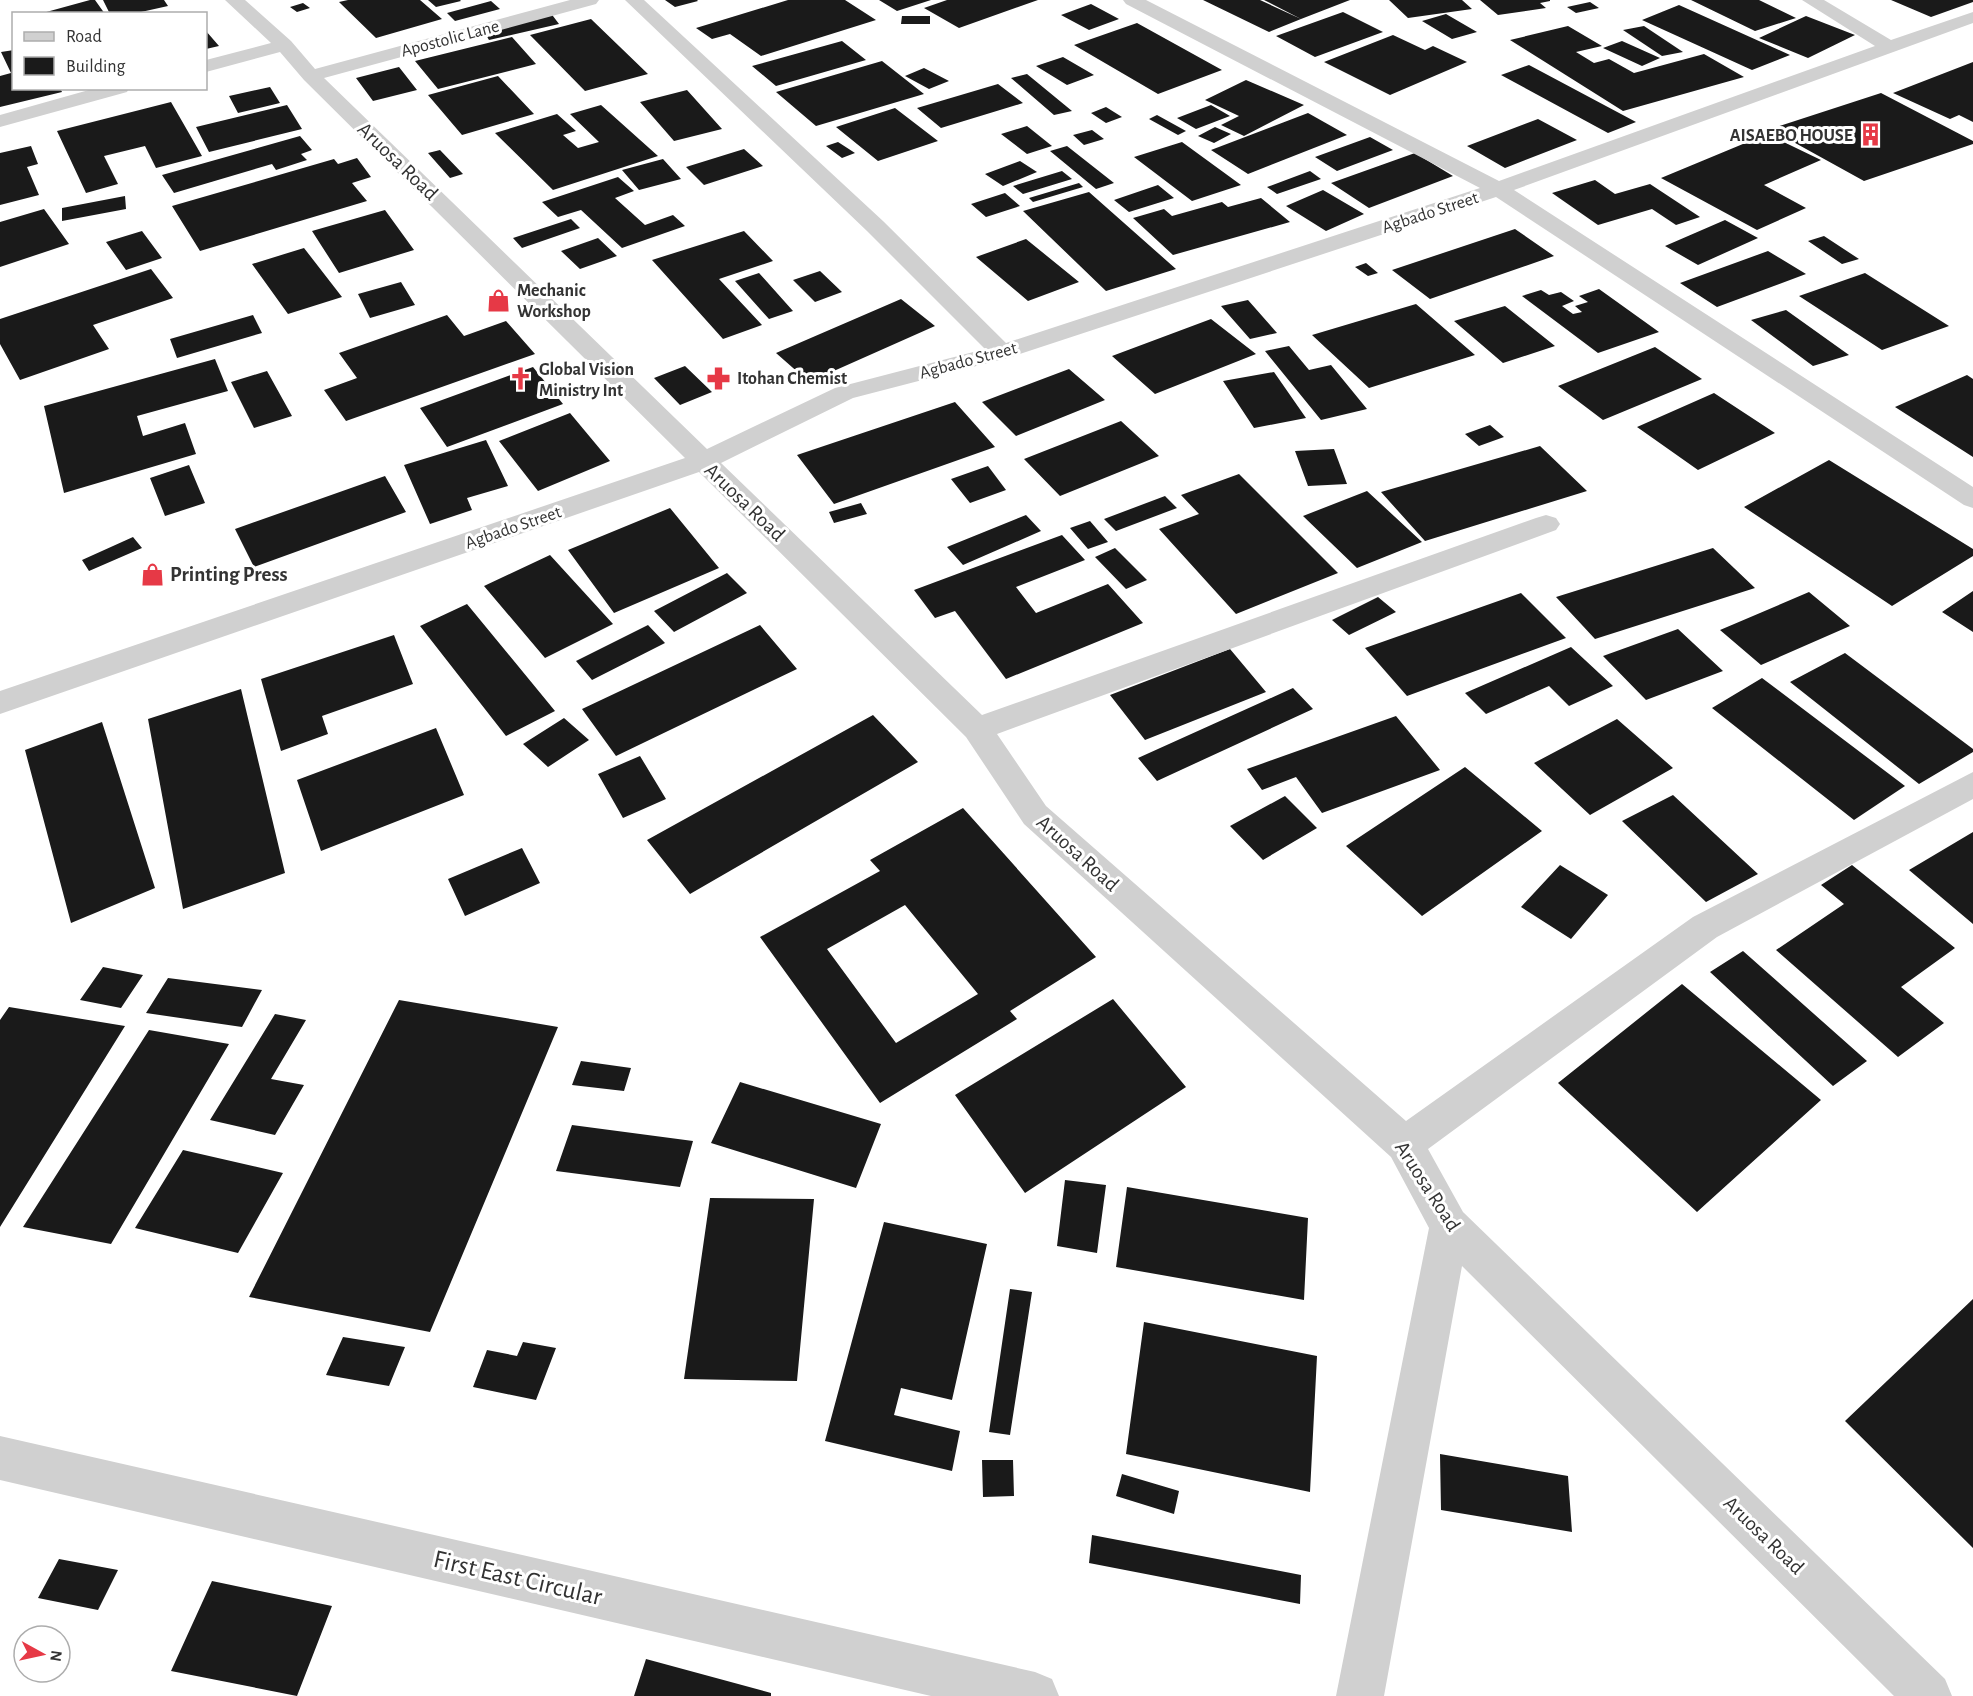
<svg xmlns="http://www.w3.org/2000/svg" width="1973" height="1696" font-family="'Alegreya Sans',sans-serif">
  <style>
    .building { fill: #1a1a1a; fill-rule: evenodd }
    .lines { fill: none; stroke-linecap: round; stroke-linejoin: round }
    .minor { fill: #d0d0d0; fill-rule: evenodd }
    .labels { text-anchor: middle; stroke-width: 6; stroke-linejoin: round; paint-order: stroke }
    .far-street-label { font-size: 18px; fill: #333; stroke: #fff }
    .far-poi-label { font-size: 18px; font-weight: bold; fill: #333; stroke: #fff; text-anchor: start }
    .street-label { font-size: 21px; fill: #333; stroke: #fff }
    .poi-label { font-size: 21px; font-weight: bold; fill: #333; stroke: #fff; text-anchor: start }
    .near-street-label { font-size: 26px; fill: #333; stroke: #fff }
  </style>
  <rect width="100%" height="100%" fill="#fff"/>
  <path class="building" d="M90 0H95L105 14H39Z
    M103 0H164L168 6 132 14H110Z
    M348 0H420L442 19 376 38 339 2Z
    M428 0H460L461 1 436 7Z
    M665 0H697L698 1 675 7Z
    M788 0H845L876 20 761 56 730 34 712 39 696 28Z
    M879 0H931L897 11Z
    M947 0H1038L959 28 924 8Z
    M1203 0H1260L1301 19 1269 32Z
    M1264 0H1350L1301 19Z
    M1389 0H1462L1472 9 1408 18Z
    M1480 0H1550V1L1540 3 1546 8 1498 15Z
    M1691 0H1759L1796 18 1755 31Z
    M1891 0H1973V2L1931 17Z
    M491 1 500 9 455 21 447 13Z
    M1590 2 1599 8 1576 13 1567 7Z
    M303 3 310 8 297 12 290 7Z
    M1091 4 1119 19 1089 30 1061 15Z
    M1679 5 1790 55 1752 70 1642 20Z
    M550 12 559 24 489 40 481 27Z
    M1343 12 1383 32 1315 57 1276 36Z
    M1446 14 1477 32 1452 39 1422 21Z
    M902 16H930V24H901Z
    M1806 16 1855 35 1808 58 1759 38Z
    M591 19 648 74 585 91 530 35Z
    M1137 23 1222 70 1158 94 1074 45Z
    M1568 26 1602 46 1576 52 1594 63 1609 59 1634 73 1704 54 1744 77 1623 111 1510 40Z
    M1644 26 1683 52 1662 56 1623 30Z
    M206 31 219 46 206 49Z
    M1393 35 1425 50 1433 46 1467 62 1390 95 1324 62Z
    M512 37 536 64 438 89 415 61Z
    M842 41 866 60 776 86 752 66Z
    M1622 41 1660 58 1642 66 1603 48Z
    M14 50V88H60L62 92 0 107V76L11 73 1 52Z
    M1063 57 1094 75 1067 85 1036 66Z
    M882 61 924 94 816 126 776 92Z
    M1973 62V122L1959 115 1950 119 1893 93Z
    M1529 65 1636 122 1608 133 1501 75Z
    M399 67 417 90 373 101 356 78Z
    M924 68 949 81 929 89 905 76Z
    M1027 74 1072 111 1054 115 1011 78Z
    M498 76 534 114 462 135 428 95Z
    M1246 80 1304 105 1244 136 1221 125 1239 116 1205 100Z
    M998 84 1023 103 941 128 917 108Z
    M270 87 280 103 238 113 229 96Z
    M687 90 722 129 674 141 640 102Z
    M1881 93 1973 141V144L1864 181 1770 129Z
    M171 102 202 156 156 168 145 146 104 156 118 184 86 193 57 131Z
    M287 105 302 129 209 152 196 127Z
    M601 105 658 156 553 190 495 133 557 114 576 131 563 135 578 148 599 142 570 114Z
    M1211 105 1230 116 1196 129 1177 118Z
    M1106 107 1122 117 1106 123 1091 113Z
    M895 108 938 141 878 161 836 127Z
    M1308 113 1347 135 1248 174 1211 150Z
    M1157 115 1186 131 1178 135 1149 119Z
    M1538 119 1577 140 1505 168 1467 146Z
    M1027 126 1052 146 1027 154 1001 134Z
    M1215 127 1231 134 1214 143 1198 136Z
    M1092 130 1104 139 1084 145 1073 135Z
    M1767 134 1821 160 1764 185 1806 208 1757 230 1661 178Z
    M300 136 312 150 301 154 307 160 276 170 272 164 174 193 162 175Z
    M1370 137 1393 150 1337 171 1315 157Z
    M838 142 855 153 842 158 826 146Z
    M1182 142 1241 185 1192 201 1134 157Z
    M31 146 38 164 27 167 39 195 0 205V153Z
    M1067 146 1114 183 1096 189 1050 151Z
    M744 149 763 166 704 185 686 167Z
    M440 150 463 174 450 178 428 153Z
    M1415 153 1453 176 1369 208 1331 183Z
    M357 158 371 177 352 183 367 201 200 251 172 206 334 159 338 164Z
    M663 159 681 179 639 190 622 170Z
    M1020 161 1037 172 1003 186 985 174Z
    M1062 171 1072 179 1023 194 1013 186Z
    M1310 171 1321 179 1277 194 1267 187Z
    M618 177 634 191 615 198 645 225 673 215 685 226 622 248 581 210 558 217 542 202Z
    M1595 180 1615 194 1650 184 1700 217 1676 225 1652 209 1598 225 1552 193Z
    M1079 183 1083 187 1033 202 1029 198Z
    M1158 185 1174 198 1129 212 1114 200Z
    M1323 190 1364 214 1326 231 1286 206Z
    M1089 192 1176 269 1106 291 1023 211Z
    M1005 193 1020 206 986 217 971 204Z
    M125 196 126 209 62 221V208Z
    M1261 198 1290 222 1173 255 1133 218 1164 209 1172 216 1222 202 1228 207Z
    M44 209 69 244 0 267V222Z
    M385 210 414 250 339 273 312 231Z
    M571 219 580 228 522 248 513 238Z
    M1725 220 1758 238 1698 265 1665 246Z
    M1515 229 1554 256 1430 299 1392 270Z
    M142 231 162 258 126 270 106 242Z
    M744 231 773 261 719 279 762 325 723 339 652 260Z
    M1824 236 1859 259 1842 264 1808 241Z
    M598 238 617 256 580 269 561 251Z
    M1026 239 1079 282 1028 301 976 257Z
    M304 248 342 297 288 314 252 264Z
    M1768 251 1806 274 1717 307 1680 283Z
    M1366 263 1378 273 1368 276 1355 267Z
    M151 269 173 298 93 325 109 349 20 380 0 344V319Z
    M820 271 842 292 815 302 793 280Z
    M759 273 793 311 769 319 735 281Z
    M1865 273 1949 326 1882 350 1799 296Z
    M401 282 415 305 370 318 358 294Z
    M1599 289 1659 332 1598 353 1522 296 1541 290 1549 295 1561 292 1574 301 1562 306 1573 314 1582 312 1575 306 1588 302 1579 296Z
    M901 299 935 326 809 382 776 353Z
    M1248 300 1277 333 1250 339 1221 306Z
    M1416 304 1475 355 1369 388 1312 335Z
    M1505 306 1555 346 1503 363 1454 321Z
    M1786 310 1849 355 1813 366 1751 320Z
    M253 315 262 333 177 358 170 339Z
    M447 315 464 336 506 321 535 354 346 421 324 390 357 378 339 353Z
    M1211 319 1256 354 1155 394 1112 356Z
    M1289 346 1309 370 1331 365 1367 409 1321 420 1265 351Z
    M1655 347 1702 379 1603 420 1558 386Z
    M215 359 228 391 137 416 143 436 185 423 196 454 64 493 44 406Z
    M685 366 712 392 680 405 654 378Z
    M533 367 563 404 447 447 420 408Z
    M1069 369 1105 400 1016 436 982 402Z
    M267 371 292 416 254 428 231 382Z
    M1274 372 1306 418 1254 428 1223 381Z
    M1967 375 1973 379V457L1895 407Z
    M1714 393 1775 433 1698 470 1637 427Z
    M955 402 995 447 834 504 797 455Z
    M570 413 610 461 538 491 499 441Z
    M1121 421 1159 456 1060 496 1024 459Z
    M1490 425 1504 437 1479 446 1465 434Z
    M486 440 508 486 467 498 472 510 430 524 404 465Z
    M1540 446 1587 491 1425 541 1381 492Z
    M1334 449 1347 484 1308 486 1295 451Z
    M1829 460 1973 549V556L1892 606 1744 507Z
    M189 465 205 503 165 516 150 478Z
    M988 466 1006 490 970 503 951 479Z
    M1239 474 1338 573 1236 614 1159 529 1199 514 1181 495Z
    M385 476 406 512 254 567 235 529Z
    M1367 491 1422 542 1357 568 1303 516Z
    M1165 496 1177 508 1116 531 1104 519Z
    M861 503 867 514 834 523 829 512Z
    M670 508 719 568 614 613 568 550Z
    M1026 515 1041 531 963 565 947 547Z
    M1090 521 1108 542 1088 549 1070 528Z
    M1062 535 1085 560 1016 587 1036 613 1108 584 1143 623 1006 679 955 611 935 618 914 590Z
    M133 537 142 548 89 571 82 560Z
    M1115 548 1147 580 1126 589 1095 557Z
    M1713 548 1755 588 1595 639 1556 597Z
    M550 555 613 624 545 658 484 586Z
    M727 573 747 593 674 632 654 611Z
    M1973 591V632L1942 612Z
    M1809 592 1850 626 1761 665 1720 630Z
    M1521 593 1566 638 1407 696 1365 648Z
    M1378 597 1396 612 1349 635 1332 620Z
    M467 604 555 711 506 736 420 626Z
    M648 625 665 643 592 680 576 661Z
    M760 625 797 669 616 756 582 709Z
    M1678 629 1723 671 1646 700 1603 656Z
    M394 635 413 684 322 716 328 734 281 751 261 679Z
    M1571 647 1613 686 1569 706 1549 686 1486 714 1465 693Z
    M1230 649 1266 692 1145 740 1110 695Z
    M1845 653 1973 749V752L1919 784 1790 682Z
    M1762 678 1905 786 1854 820 1712 708Z
    M1293 688 1313 709 1157 781 1138 758Z
    M241 689 285 873 183 909 148 719Z
    M873 715 918 762 690 894 647 840Z
    M1396 716 1440 770 1322 813 1296 777 1262 790 1247 769Z
    M564 718 589 740 548 767 523 744Z
    M1617 719 1673 768 1590 815 1534 763Z
    M102 722 155 888 71 923 25 750Z
    M436 728 464 795 321 851 297 780Z
    M640 756 666 799 623 818 598 774Z
    M1465 767 1542 831 1422 916 1346 846Z
    M1673 795 1758 874 1706 902 1622 821Z
    M1285 796 1317 828 1263 860 1230 826Z
    M963 808 1096 957 1010 1011 1017 1019 880 1103 760 937 880 871 870 860ZM905 905 978 994 896 1043 827 949Z
    M1973 832V924L1909 870Z
    M522 848 540 883 465 916 448 879Z
    M1560 865 1608 895 1571 939 1521 907Z
    M1852 865 1955 948 1901 987 1944 1023 1898 1057 1776 950 1844 904 1821 885Z
    M1743 951 1867 1061 1833 1086 1710 972Z
    M103 967 143 975 121 1008 80 1000Z
    M168 978 262 990 242 1027 146 1013Z
    M1682 984 1821 1100 1697 1212 1558 1083Z
    M1113 999 1186 1087 1025 1193 955 1095Z
    M399 1000 558 1027 430 1332 249 1297Z
    M9 1007 125 1026 0 1227V1020Z
    M275 1014 306 1020 271 1079 304 1085 275 1135 210 1120Z
    M149 1030 229 1044 111 1244 23 1227Z
    M581 1061 631 1068 624 1091 572 1085Z
    M740 1082 881 1124 856 1188 711 1143Z
    M572 1125 693 1141 680 1187 556 1171Z
    M183 1150 283 1173 238 1253 135 1228Z
    M1065 1180 1106 1185 1097 1253 1057 1246Z
    M1127 1187 1308 1218 1304 1300 1116 1267Z
    M710 1198 814 1199 797 1381 684 1379Z
    M884 1222 987 1244 952 1400 901 1388 894 1415 960 1431 952 1471 825 1441Z
    M1010 1289 1032 1292 1010 1435 989 1432Z
    M1973 1299V1548L1845 1421Z
    M1144 1322 1317 1356 1310 1492 1126 1454Z
    M343 1337 405 1347 389 1386 326 1375Z
    M523 1342 556 1348 536 1400 473 1387 487 1350 517 1356Z
    M1440 1454 1568 1476 1572 1532 1441 1510Z
    M982 1460H1013L1014 1496 983 1497Z
    M1122 1474 1179 1491 1174 1514 1116 1496Z
    M1092 1535 1301 1575 1300 1604 1089 1563Z
    M59 1559 118 1570 98 1610 38 1598Z
    M212 1581 332 1606 297 1696 171 1671Z
    M646 1659 771 1693V1696H634Z"/>
  <g class="lines">
    <path class="minor" d="M225 0H245L291 41 315 69 570 0H599L596 4 324 78 707 449 835 388 985 349 867 231 625 0H644L883 221 1006 343 1480 188 1126 4 1123 0H1146L1499 181 1875 46 1802 0H1824L1891 40 1973 12V23L1514 190 1973 487V508L1964 505 1496 197 1011 357 853 398 721 463 982 715 1536 518 1546 515 1556 518 1560 524 1556 530 997 734 1046 806 1406 1121 1693 917 1973 772V799L1717 937 1428 1149 1463 1212 1945 1679 1952 1696H1894L1462 1266 1384 1696H1336L1429 1228 1391 1157 1024 824 966 737 699 472 0 714V691L685 458 304 80 280 52 206 72V60L271 43Z
      M96 88H129L127 92 0 127V115Z
      M0 1436 1035 1672 1052 1679 1059 1696H931L0 1480Z"/>
  </g>
  <defs>
    <symbol id="building-bare" viewBox="-9 -9 18 18"><path d="M-4-6H4V6H1V3H-1V6H-4ZM-2.5-4.3h1.7v1.8h-1.7ZM.8-4.3h1.7v1.8H.8ZM-2.5-1h1.7V.8h-1.7ZM.8-1h1.7V.8H.8Z" fill="#e63946" stroke="#fff" stroke-width="2.5" paint-order="stroke"/></symbol>
    <symbol id="shop-bare" viewBox="-9 -9 18 18"><path d="M-5-2.5h2.3a2.7 3.5 0 0 1 5.4 0H5L5.5 6h-11ZM-1.5-2.5h3a1.5 2.3 0 0 0-3 0Z" fill="#e63946" stroke="#fff" stroke-width="2.5" paint-order="stroke"/></symbol>
    <symbol id="pharmacy-bare" viewBox="-9 -9 18 18"><path d="M-2-6h4v4h4v4h-4v4h-4v-4h-4v-4h4Z" fill="#e63946" stroke="#fff" stroke-width="2.5" paint-order="stroke"/></symbol>
    <symbol id="church-bare" viewBox="-9 -9 18 18"><path d="M-1.2-6h2.4v3.5h3.3v2.4h-3.3V6h-2.4V-.1h-3.3v-2.4h3.3Z" fill="#e63946" stroke="#fff" stroke-width="2.5" paint-order="stroke"/></symbol>
  </defs>
  <g fill-rule="evenodd">
    <use href="#building-bare" x="1854" y="118" width="33" height="33"/>
    <use href="#shop-bare" x="482" y="284" width="33" height="33"/>
    <use href="#pharmacy-bare" x="702" y="362" width="33" height="33"/>
    <use href="#church-bare" x="504" y="362" width="33" height="33"/>
    <use href="#shop-bare" x="136" y="558" width="33" height="33"/>
  </g>
  <g class="labels">
    <g class="far-street-label">
      <text transform="translate(450 38) rotate(-15)" y="6">Apostolic Lane</text>
      <text transform="translate(1430 212) rotate(-18)" y="6">Agbado Street</text>
      <text transform="translate(968 360) rotate(-15)" y="6">Agbado Street</text>
      <text transform="translate(513 527) rotate(-19)" y="6">Agbado Street</text>
    </g>
    <g class="far-poi-label">
      <text x="1853" y="141" text-anchor="end">AISAEBO HOUSE</text>
      <text x="517" y="296">Mechanic<tspan x="517" dy="21">Workshop</tspan></text>
      <text x="539" y="375">Global Vision<tspan x="539" dy="21">Ministry Int</tspan></text>
      <text x="737" y="384">Itohan Chemist</text>
    </g>
    <g class="street-label">
      <text transform="translate(398 161) rotate(44)" y="7">Aruosa Road</text>
      <text transform="translate(745 502) rotate(44)" y="7">Aruosa Road</text>
      <text transform="translate(1078 853) rotate(42)" y="7">Aruosa Road</text>
      <text transform="translate(1428 1186) rotate(57)" y="7">Aruosa Road</text>
      <text transform="translate(1764 1535) rotate(44)" y="7">Aruosa Road</text>
    </g>
    <g class="poi-label">
      <text x="170" y="581">Printing Press</text>
    </g>
    <g class="near-street-label">
      <text transform="translate(518 1577) rotate(13)" y="9">First East Circular</text>
    </g>
  </g>
  <rect x="12" y="12" width="195" height="78" fill="#ffffff" stroke="#adadad" stroke-width="1.5"/>
  <rect x="24" y="32" width="30" height="9" fill="#d0d0d0" stroke="#adadad" stroke-width="1.5"/>
  <text x="66" y="42" font-size="18" fill="#333333">Road</text>
  <rect x="24" y="57" width="30" height="18" fill="#1a1a1a" stroke="#adadad" stroke-width="1.5"/>
  <text x="66" y="72" font-size="18" fill="#333333">Building</text>
  <g transform="translate(42 1654) rotate(98)"><circle r="28" fill="#ffffff" stroke="#adadad" stroke-width="1.5"/>
  <path d="M0-4.5L10 22L0 15L-10 22Z" fill="#e63946"/>
  <text y="-9" font-size="16" font-weight="bold" text-anchor="middle" fill="#333333">N</text>
  </g>
</svg>
